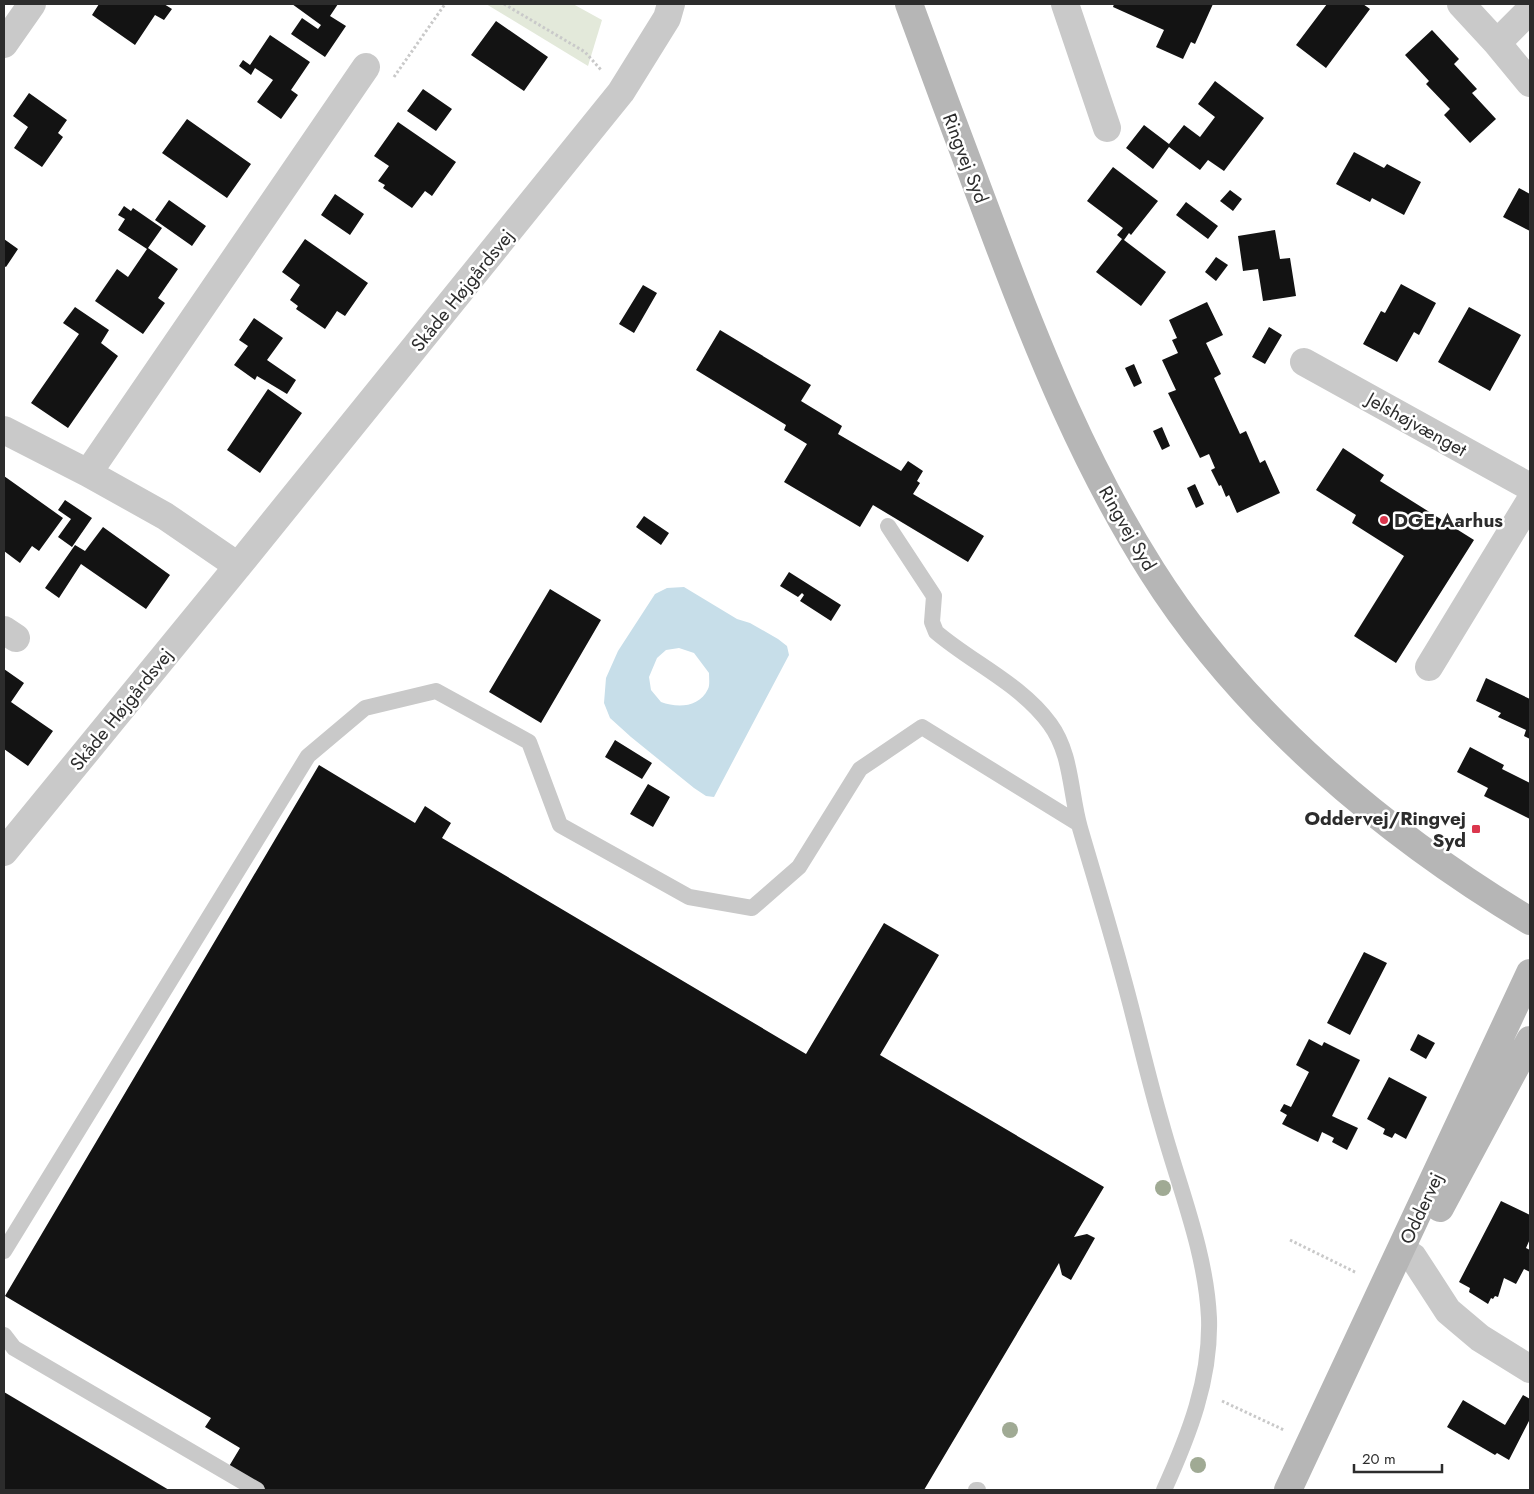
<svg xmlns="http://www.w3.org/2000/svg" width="1534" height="1494" font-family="Jost,sans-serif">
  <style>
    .green { fill: #e3e9da }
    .water { fill: #c7dee9; fill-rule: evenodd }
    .building { fill: #131313 }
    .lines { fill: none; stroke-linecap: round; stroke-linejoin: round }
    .path { stroke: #c9c9c9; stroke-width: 3; stroke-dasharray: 2.5 2.5; stroke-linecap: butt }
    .lane { stroke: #c9c9c9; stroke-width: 16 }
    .street { stroke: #c9c9c9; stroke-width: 28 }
    .secondary { stroke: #b6b6b6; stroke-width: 28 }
    .tree { fill: #a0aa94 }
    .poi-dot { fill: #db364d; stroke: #fff; stroke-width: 2 }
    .labels { text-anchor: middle; stroke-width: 5; stroke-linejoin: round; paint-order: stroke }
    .street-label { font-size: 19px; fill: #2c2c2c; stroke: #fff }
    .poi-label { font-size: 19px; font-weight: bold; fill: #2c2c2c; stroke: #fff; text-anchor: start }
  </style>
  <rect width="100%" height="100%" fill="#fff"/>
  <path class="green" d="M486 4H573L602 20 588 66Z"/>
  <path class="water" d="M684 587 737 619 750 623 778 639 787 646 789 655 714 797 706 796 694 788 631 737 610 718 604 703 606 678 618 651 655 594 667 588ZM679 648 694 653 709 673C709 678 710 685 708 689 699 708 677 708 661 702L651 690 649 677 657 658 666 650Z"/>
  <path class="building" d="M99 4H164L172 9 164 20 155 15 135 45 92 15Z
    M292 4H338L330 16 346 26 325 57 291 34 302 18 318 29 321 25Z
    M1114 4H1213L1195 44 1191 42 1183 59 1156 47 1164 30 1113 7Z
    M1327 4H1363L1370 9 1326 68 1296 45Z
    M496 21 548 57 524 91 471 55Z
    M1432 30 1459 59 1454 64 1477 89 1472 93 1496 119 1470 143 1444 115 1450 109 1426 84 1429 81 1405 55Z
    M270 35 310 62 291 90 298 95 281 119 257 102 273 80 255 68 251 75 239 66 243 60 250 65Z
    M1215 81 1264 118 1224 171 1208 160 1200 170 1169 147 1153 169 1126 148 1144 125 1169 144 1184 125 1200 137 1215 117 1198 104Z
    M423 89 452 109 436 131 407 111Z
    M29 93 67 120 58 133 63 137 42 167 14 148 28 127 13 116Z
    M187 119 251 164 227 198 162 153Z
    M398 122 456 162 432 196 425 191 412 208 383 188 385 185 378 181 389 166 374 156Z
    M1354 152 1384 168 1387 164 1421 182 1404 215 1372 198 1370 202 1336 184Z
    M1113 167 1158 201 1131 235 1129 233 1124 240 1166 272 1141 306 1096 272 1122 239 1117 235 1123 228 1087 201Z
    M1519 188 1530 194V231L1503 217Z
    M1230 190 1242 199 1233 211 1220 201Z
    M335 194 364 214 350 235 321 215Z
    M169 200 206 226 192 246 155 220Z
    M1186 202 1218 226 1208 239 1176 215Z
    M124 206 131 211 133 208 162 228 148 248 178 269 158 298 165 303 143 334 95 301 117 269 128 277 147 249 118 230 125 219 118 215Z
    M1275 230 1280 259 1290 258 1296 296 1263 301 1258 269 1243 271 1238 236Z
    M4 239 18 249 6 267 4 266Z
    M305 239 368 283 345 316 337 311 325 329 296 309 298 306 290 300 300 285 282 272Z
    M1216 257 1228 265 1216 281 1205 272Z
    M1401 284 1436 303 1419 335 1414 332 1397 362 1363 344 1381 311 1385 313Z
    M643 285 657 293 634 333 619 324Z
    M1207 302 1223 335 1206 343 1221 374 1214 378 1240 434 1246 431 1260 463 1265 460 1280 493 1237 513 1229 495 1226 497 1221 485 1219 486 1211 470 1215 468 1209 454 1200 458 1168 393 1176 390 1162 360 1178 353 1172 340 1177 338 1169 320Z
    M75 307 109 330 101 343 118 356 68 428 31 403 79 334 63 323Z
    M1469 307 1521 335 1490 391 1438 362Z
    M254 318 283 338 267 360 296 380 287 394 257 376 255 380 234 365 248 346 239 340Z
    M1269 327 1282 335 1265 364 1252 357Z
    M720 330 811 385 801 401 842 426 838 434 901 471 908 461 923 471 917 481 920 483 913 494 984 536 968 562 873 505 860 527 784 482 807 444 784 430 786 425 696 370Z
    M1134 364 1142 383 1134 387 1125 368Z
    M268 389 302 413 260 473 227 450Z
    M1162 427 1170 446 1162 450 1153 431Z
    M1343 448 1384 475 1380 481 1474 540 1396 663 1354 636 1404 556 1352 523 1356 515 1316 490Z
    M4 476 63 518 39 551 32 546 20 563 4 551Z
    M1195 484 1204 504 1196 508 1187 488Z
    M65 500 92 518 72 547 58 537 71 519 58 510Z
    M644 516 669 533 661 545 636 527Z
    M103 527 170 575 146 609 81 564 59 598 45 588 75 545 85 551Z
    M789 572 841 605 831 621 800 601 804 595 802 593 798 597 780 586Z
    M550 589 601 620 541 723 489 692Z
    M4 669 24 683 11 702 53 731 28 766 4 749Z
    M1486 678 1530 699V739L1524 736 1526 730 1498 717 1501 713 1476 701Z
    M615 740 652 763 642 779 605 757Z
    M1470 747 1504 765 1502 769 1530 783V819L1484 796 1488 788 1457 772Z
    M319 765 415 823 425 806 451 823 442 838 806 1054 884 923 939 955 880 1055 1104 1187 1074 1237 1087 1234 1095 1238 1071 1280 1062 1275 1059 1263 924 1490H266L228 1468 240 1448 205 1427 211 1418 5 1296Z
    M648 784 670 797 653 827 630 814Z
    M1364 952 1387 963 1350 1035 1327 1023Z
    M1418 1034 1435 1043 1426 1059 1410 1050Z
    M1309 1039 1322 1046 1324 1042 1360 1060 1332 1116 1358 1128 1347 1150 1332 1142 1334 1138 1322 1132 1318 1142 1282 1124 1287 1115 1280 1111 1284 1104 1291 1107 1309 1072 1296 1065Z
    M1389 1077 1427 1097 1406 1139 1395 1133 1392 1138 1383 1134 1385 1129 1367 1119Z
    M1501 1201 1530 1215V1239L1526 1248 1530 1250V1272L1524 1269 1516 1284 1504 1278 1498 1297 1495 1296 1493 1299 1491 1298 1488 1304 1469 1292 1470 1288 1459 1282Z
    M4 1392 169 1490H4Z
    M1523 1395 1530 1399V1419L1509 1460 1497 1453 1495 1455 1447 1427 1463 1400 1505 1425Z"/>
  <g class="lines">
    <path class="path" d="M504 4 585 52 602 71
      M394 77 445 4
      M1290 1240 1357 1273
      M1222 1401 1284 1430"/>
    <path class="lane" d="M888 526 934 596 932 622 936 632C972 663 1021 684 1050 724 1072 754 1070 793 1080 828 1094 876 1109 925 1122 973 1136 1023 1147 1074 1162 1125 1179 1187 1206 1252 1209 1318 1211 1379 1189 1435 1164 1490
      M4 1251 308 756 365 708 436 691 529 742 560 825 689 897 752 908 799 867 860 769 922 727 1079 824
      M4 1335 14 1348 257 1490
      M976 1490H978"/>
    <path class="street" d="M1065 4 1107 128
      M1461 4 1497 43 1530 83
      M1497 43 1530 10
      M4 44 32 4
      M1304 362 1530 487
      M4 430 88 473 165 516 238 566
      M88 473 366 67
      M4 630 16 638
      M1429 667 1530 501
      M4 852 238 566 621 92 667 18 671 4
      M1413 1257 1448 1311 1480 1338 1530 1369"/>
    <path class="secondary" d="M909 4C938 83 967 161 997 240 1040 354 1086 467 1152 571 1243 715 1385 834 1530 921
      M1440 1208 1530 1040
      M1288 1490 1530 973"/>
  </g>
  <g class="tree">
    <circle cx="1163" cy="1188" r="8"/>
    <circle cx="1010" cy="1430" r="8"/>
    <circle cx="1198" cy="1465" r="8"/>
  </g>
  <g class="poi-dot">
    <circle cx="1384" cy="520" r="5"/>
    <rect x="1471" y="824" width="10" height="10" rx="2.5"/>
  </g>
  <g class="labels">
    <g class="street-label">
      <text transform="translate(966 158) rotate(69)" y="7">Ringvej Syd</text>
      <text transform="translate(462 290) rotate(-51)" y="7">Skåde Højgårdsvej</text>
      <text transform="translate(1417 424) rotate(29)" y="7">Jelshøjvænget</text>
      <text transform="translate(1128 528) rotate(60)" y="7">Ringvej Syd</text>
      <text transform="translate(121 709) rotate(-51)" y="7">Skåde Højgårdsvej</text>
      <text transform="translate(1421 1208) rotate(-65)" y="7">Oddervej</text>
    </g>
    <g class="poi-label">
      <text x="1394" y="527">DGE Aarhus</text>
      <text x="1466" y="825" text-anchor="end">Oddervej/Ringvej<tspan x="1466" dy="22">Syd</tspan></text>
    </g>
  </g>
  <rect width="1534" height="1494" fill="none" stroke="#2c2c2c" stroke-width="10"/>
  <path d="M1354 1464v8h88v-8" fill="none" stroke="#2c2c2c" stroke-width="2.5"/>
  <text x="1362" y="1464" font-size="15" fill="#2c2c2c" stroke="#ffffff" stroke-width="4" paint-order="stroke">20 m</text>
</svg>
